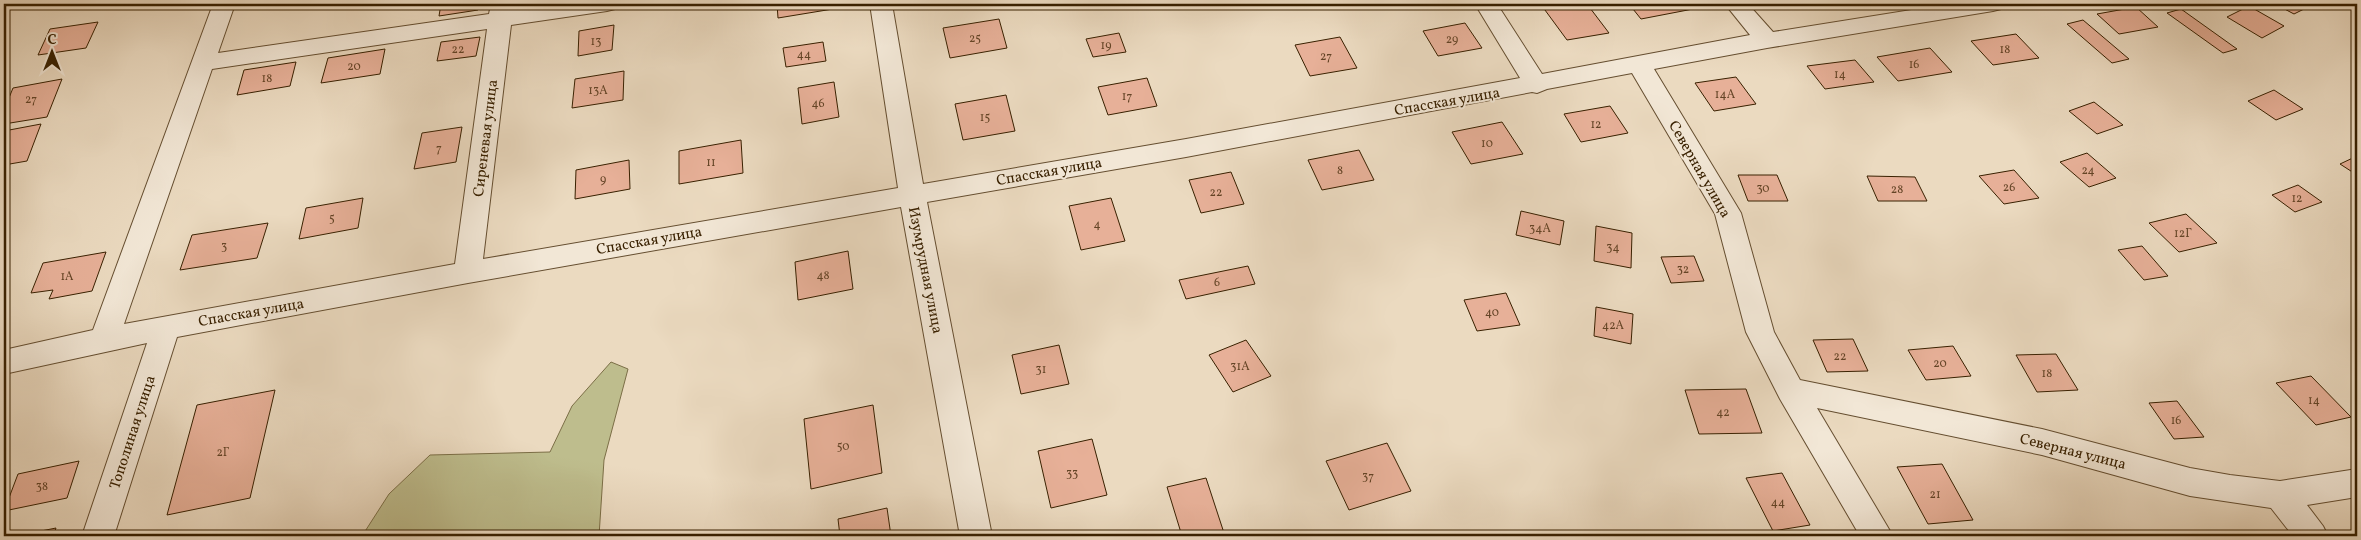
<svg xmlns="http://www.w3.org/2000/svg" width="2361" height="540" font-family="Vollkorn,serif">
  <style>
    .green { fill: #bebd8d; stroke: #7b6e46 }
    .building { fill: #e7b098; stroke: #382000 }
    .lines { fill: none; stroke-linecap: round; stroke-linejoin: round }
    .minor-casing { stroke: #654e30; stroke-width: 2 }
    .minor { fill: #f2e7d6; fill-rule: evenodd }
    .labels { text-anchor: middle; stroke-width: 4; stroke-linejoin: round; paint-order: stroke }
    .number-label { font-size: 12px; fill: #644426 }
    .street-label { font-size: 15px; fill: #382000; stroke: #f2e7d6 }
  </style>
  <rect width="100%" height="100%" fill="#ebdac0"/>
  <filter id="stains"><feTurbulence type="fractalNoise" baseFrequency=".004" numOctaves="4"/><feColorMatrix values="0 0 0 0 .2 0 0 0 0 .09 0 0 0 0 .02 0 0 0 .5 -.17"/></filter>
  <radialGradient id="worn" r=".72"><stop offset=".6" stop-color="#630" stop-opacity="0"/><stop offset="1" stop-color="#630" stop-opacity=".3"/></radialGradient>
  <path class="green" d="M611 362 628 369 604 460 599 536H362L389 494 430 455 550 452 572 406Z"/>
  <path class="building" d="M441 4H478V10L439 16Z
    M777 4H844L845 7 778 18Z
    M1556 4H1587L1609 33 1567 40 1542 6Z
    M1629 4H1688L1693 9 1641 19Z
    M2275 4H2309L2312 5 2294 14Z
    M2249 6 2284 26 2262 38 2227 17Z
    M2136 7 2158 27 2119 34 2097 14Z
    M2181 9 2237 49 2223 53 2167 13Z
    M999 19 1007 48 950 58 943 28Z
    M2083 20 2129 59 2112 63 2067 24Z
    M98 22 86 48 38 55 50 29Z
    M1465 23 1482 48 1438 56 1423 31Z
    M614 25 612 50 578 56 579 31Z
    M1119 33 1126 52 1093 57 1086 39Z
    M2016 34 2039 58 1993 65 1971 41Z
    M480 37 476 56 437 61 441 42Z
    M1340 37 1357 68 1310 76 1295 45Z
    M823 42 826 61 786 67 783 48Z
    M1930 48 1952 72 1898 81 1877 57Z
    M385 49 380 74 321 83 328 58Z
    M1855 60 1874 82 1825 89 1807 66Z
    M296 62 290 86 237 95 244 70Z
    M624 71 623 100 572 108 575 79Z
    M1736 77 1756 104 1714 111 1695 83Z
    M1147 78 1157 106 1108 115 1098 87Z
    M62 79 47 117 4 124V110L13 88Z
    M834 82 839 117 802 124 798 88Z
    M2274 90 2303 109 2276 120 2248 101Z
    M1006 95 1015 131 963 140 955 104Z
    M2094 102 2123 125 2097 134 2069 111Z
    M1610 106 1628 133 1581 142 1564 114Z
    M1502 122 1523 154 1471 164 1452 132Z
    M41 124 27 161 4 165V131Z
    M462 127 456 162 414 169 422 133Z
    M741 140 743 173 679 184V151Z
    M1359 150 1374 180 1322 190 1308 160Z
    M2087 153 2116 178 2089 187 2060 162Z
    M2357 156V175L2340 164Z
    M629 160 630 189 575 199 576 170Z
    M2014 170 2039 198 2004 204 1979 176Z
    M1231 172 1244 204 1201 213 1189 180Z
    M1738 175H1777L1788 201H1748Z
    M1867 176 1915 177 1927 201H1878Z
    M2298 185 2322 202 2295 212 2272 195Z
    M363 198 358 228 299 239 306 208Z
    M1111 198 1125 241 1081 250 1069 206Z
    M1521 211 1564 221 1560 245 1516 235Z
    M2186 214 2217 243 2179 252 2149 223Z
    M268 223 257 258 180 270 192 235Z
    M1596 226 1632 233 1631 268 1594 261Z
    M2142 246 2168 276 2144 280 2118 250Z
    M848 251 853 289 798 300 795 262Z
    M106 252 92 291 49 299 53 290 31 293 43 263Z
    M1694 256 1704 281 1671 283 1661 257Z
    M1248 266 1255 284 1186 299 1179 280Z
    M1506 293 1520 325 1477 331 1464 300Z
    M1596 307 1633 314 1631 344 1594 336Z
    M1853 339 1868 371 1827 372 1813 340Z
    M1246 340 1271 376 1233 392 1209 355Z
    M1059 345 1069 384 1021 394 1012 355Z
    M1953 346 1971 376 1926 380 1908 350Z
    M2056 354 2078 390 2037 392 2016 355Z
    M2311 376 2351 417 2316 425 2276 383Z
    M1746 389 1762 433 1699 434 1685 390Z
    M275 390 250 498 167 515 197 405Z
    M2177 401 2204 437 2174 439 2149 403Z
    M873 405 882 473 811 489 804 419Z
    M1092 439 1107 495 1051 508 1038 451Z
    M1387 443 1411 491 1349 510 1326 461Z
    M79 461 67 498 4 511 18 474Z
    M1942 464 1973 520 1928 524 1897 467Z
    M1782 473 1810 525 1773 531 1746 478Z
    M1206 478 1225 536H1182L1167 487Z
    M887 508 891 536H840L838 519Z
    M56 528 53 536H16Z"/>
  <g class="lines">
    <defs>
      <path id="minor" d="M213 4H235L218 53 489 14 491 4H513V10L559 4H618L615 9 607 11 511 25 483 259 898 188 870 4H892L923 184 1186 139 1520 78 1475 4H1497L1542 74 1750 35 1725 4H1748L1773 32 1949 4H2004L2001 9 1993 11 1767 48 1654 69 1741 213 1774 332 1800 380 2042 429 2190 468 2230 475 2280 481 2357 469V497L2307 505 2323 526 2328 536H2293L2271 508 2190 496 2042 455 1817 408 1893 536H1860L1780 399 1746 332 1715 214 1632 73 1547 89 1537 93 1532 92 1186 157 927 202 992 536H960L901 207 468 283 177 337 114 536H82L147 343 4 374V350L93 330ZM487 29 455 264 124 324 212 69Z"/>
    </defs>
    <use href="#minor" class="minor-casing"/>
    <use href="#minor" class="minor"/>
  </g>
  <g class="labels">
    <g class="number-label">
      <text x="975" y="42">25</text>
      <text x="1452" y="43">29</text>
      <text x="596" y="45">13</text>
      <text x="1106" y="49">19</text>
      <text x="458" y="53">22</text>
      <text x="2005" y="53">18</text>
      <text x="804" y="58">44</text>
      <text x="1326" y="60">27</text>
      <text x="1914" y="68">16</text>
      <text x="354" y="70">20</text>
      <text x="1840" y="78">14</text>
      <text x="267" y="82">18</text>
      <text x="598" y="94">13А</text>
      <text x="1725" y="98">14А</text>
      <text x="1127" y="100">17</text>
      <text x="31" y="103">27</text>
      <text x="818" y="107">46</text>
      <text x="985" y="121">15</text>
      <text x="1596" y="128">12</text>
      <text x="1487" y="147">10</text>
      <text x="439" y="152">7</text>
      <text x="711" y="166">11</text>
      <text x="1340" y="174">8</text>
      <text x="2088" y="174">24</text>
      <text x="603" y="183">9</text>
      <text x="2009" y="191">26</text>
      <text x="1763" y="192">30</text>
      <text x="1897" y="193">28</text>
      <text x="1216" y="196">22</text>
      <text x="2297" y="202">12</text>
      <text x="332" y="222">5</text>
      <text x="1097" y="228">4</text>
      <text x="1540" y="232">34А</text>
      <text x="2183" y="237">12Г</text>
      <text x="224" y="250">3</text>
      <text x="1613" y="251">34</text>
      <text x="1683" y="273">32</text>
      <text x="823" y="279">48</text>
      <text x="67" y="280">1А</text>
      <text x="1217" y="286">6</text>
      <text x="1492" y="316">40</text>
      <text x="1613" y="329">42А</text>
      <text x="1840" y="360">22</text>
      <text x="1940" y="367">20</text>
      <text x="1240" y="370">31А</text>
      <text x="1041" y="373">31</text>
      <text x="2047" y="377">18</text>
      <text x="2314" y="404">14</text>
      <text x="1723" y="416">42</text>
      <text x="2176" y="424">16</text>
      <text x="843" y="450">50</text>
      <text x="223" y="456">2Г</text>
      <text x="1072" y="477">33</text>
      <text x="1368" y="480">37</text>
      <text x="42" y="490">38</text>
      <text x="1935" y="498">21</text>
      <text x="1778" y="506">44</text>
    </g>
    <g class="street-label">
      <text transform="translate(1447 101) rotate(-10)" y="5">Спасская улица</text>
      <text transform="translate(485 138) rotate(-83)" y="5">Сиреневая улица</text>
      <text transform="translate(1700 169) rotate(60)" y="5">Северная улица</text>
      <text transform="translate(1049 171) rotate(-10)" y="5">Спасская улица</text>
      <text transform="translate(649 240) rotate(-10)" y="5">Спасская улица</text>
      <text transform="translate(926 270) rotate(79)" y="5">Изумрудная улица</text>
      <text transform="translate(251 312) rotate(-10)" y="5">Спасская улица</text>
      <text transform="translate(132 432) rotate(-72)" y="5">Тополиная улица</text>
      <text transform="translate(2073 451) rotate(14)" y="5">Северная улица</text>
    </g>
  </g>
  <rect width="2361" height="540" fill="none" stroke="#ebdac0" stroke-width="20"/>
  <rect x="5" y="5" width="2351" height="530" fill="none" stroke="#382000" stroke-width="2.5"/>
  <rect x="10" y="10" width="2341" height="520" fill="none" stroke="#382000"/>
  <g transform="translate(52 52)" stroke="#f2e7d6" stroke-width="4" paint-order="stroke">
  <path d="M0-4L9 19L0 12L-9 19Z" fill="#382000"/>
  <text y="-8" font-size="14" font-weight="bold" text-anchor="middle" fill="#382000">С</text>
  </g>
  <rect width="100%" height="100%" filter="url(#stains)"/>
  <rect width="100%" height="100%" fill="url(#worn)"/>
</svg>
